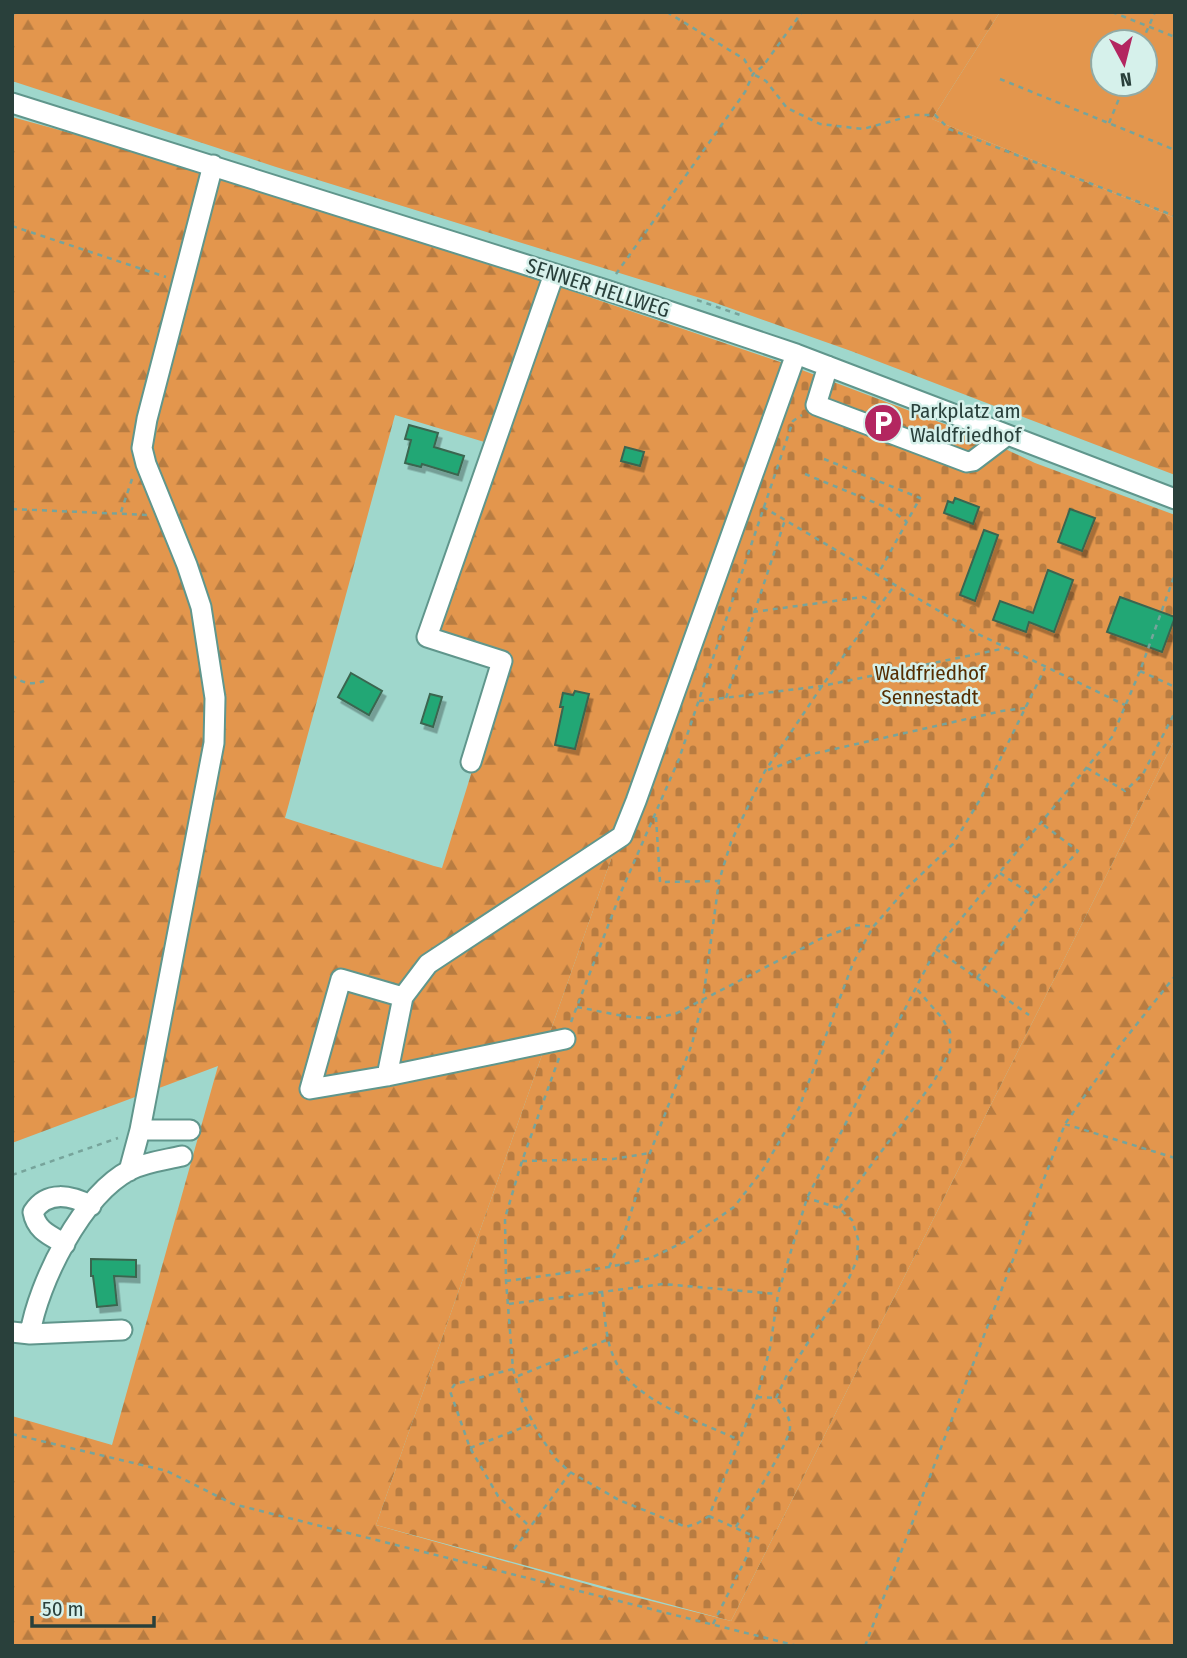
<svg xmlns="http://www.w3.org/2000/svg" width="1187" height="1658" font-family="'Fira Sans Condensed',sans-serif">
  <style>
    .forest { fill: url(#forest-firs) }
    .cemetery { fill: url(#cemetery-stones) }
    .garden { fill: #e3964d; fill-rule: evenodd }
    .building { fill: #24a775; stroke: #3b6550; stroke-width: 2; filter: url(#shadow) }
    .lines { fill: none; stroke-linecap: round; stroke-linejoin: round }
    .minor-casing { stroke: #60968c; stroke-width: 23 }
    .path { stroke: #77a49b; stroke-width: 2.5; stroke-dasharray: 5 5; stroke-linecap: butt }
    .minor { stroke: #fff; stroke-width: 19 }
    .labels { text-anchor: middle; stroke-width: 5; stroke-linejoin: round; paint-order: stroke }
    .street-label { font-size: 21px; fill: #29403b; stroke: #d6f1eb }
    .poi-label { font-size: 21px; fill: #29403b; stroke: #d6f1eb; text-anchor: start }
    .park-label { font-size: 21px; fill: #542d00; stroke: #d6f1eb }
  </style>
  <defs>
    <pattern id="forest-firs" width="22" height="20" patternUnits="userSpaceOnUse" patternTransform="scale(1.75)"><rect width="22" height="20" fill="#e3964d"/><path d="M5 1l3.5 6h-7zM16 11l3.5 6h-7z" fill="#b87c41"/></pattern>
    <pattern id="cemetery-stones" width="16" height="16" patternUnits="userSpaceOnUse" patternTransform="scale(1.75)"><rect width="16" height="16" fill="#e3964d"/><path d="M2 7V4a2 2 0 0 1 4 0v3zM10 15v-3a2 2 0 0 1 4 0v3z" fill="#b87c41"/></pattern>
    <filter id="shadow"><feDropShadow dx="3.5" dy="5.5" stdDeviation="0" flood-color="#0004"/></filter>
  </defs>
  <rect width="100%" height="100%" fill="#9fd7cc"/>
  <path class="forest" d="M12 12H1000L932 119 1175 218V475L851 351 710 301 276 167 12 81Z
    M12 117 92 139 547 283 491 444 395 415 285 818 434 866 442 868 507 658 432 632 554 285 786 364 376 1525 611 1591 731 1621 1175 739V1646H12V1416L112 1445 218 1066 12 1143Z"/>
  <path class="cemetery" d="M786 364 984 439 1035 463 1175 515V739L731 1621 376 1525Z"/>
  <path class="garden" d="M1000 12H1175V218L932 119ZM1103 42H1145V84H1103Z"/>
  <path class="building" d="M409 425 438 433 434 447 464 456 458 475 422 464 421 467 405 463 411 440 405 439Z
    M625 447 644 452 640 466 621 461Z
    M955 498 979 507 973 524 944 513 948 501 953 503Z
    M1070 509 1095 518 1082 551 1058 542Z
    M984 530 998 535 975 601 960 595Z
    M1048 570 1073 580 1054 632 1029 622 1026 632 993 620 1000 601 1033 613Z
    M1120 597 1175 617 1162 652 1107 632Z
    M351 673 382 691 369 715 338 697Z
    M575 691 589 694 575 749 555 745 563 707H560L563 693 573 695Z
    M430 694 442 697 433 727 421 723Z
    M91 1259 136 1260V1277L114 1276 117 1305 97 1307 93 1276H91Z"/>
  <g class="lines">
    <defs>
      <path id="minor" d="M12 103 606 290 796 354 1175 499
        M828 366 816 405 967 462 973 461 1006 436
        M471 762 502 661 427 637 554 274
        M403 997 428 964 622 836 636 801 796 354
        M387 1076 403 997 341 979 310 1089 387 1076 565 1039
        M140 1130H190
        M129 1171 140 1130 214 743 215 698 201 607 187 565 146 464 142 448 147 419 213 165
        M65 1244C49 1235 36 1230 33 1212 47 1190 71 1195 91 1206
        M12 1332 30 1334 122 1330
        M30 1334C38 1283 82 1195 130 1170 146 1162 165 1160 182 1156"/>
    </defs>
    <use href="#minor" class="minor-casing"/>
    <path class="path" d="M667 12 744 59 753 74 766 81 787 108 820 124 863 129 914 115H935L949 129 1175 216
      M1112 12 1175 37
      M12 16 15 12
      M1142 42 1155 12
      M1000 79 1175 150
      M1109 123 1125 84
      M12 226 166 277
      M616 274 745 92 753 74 763 66 802 12
      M697 300 743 316
      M824 459 920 498 877 576
      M805 474 888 508 907 522
      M763 507 978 634 1125 705
      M12 509 149 515
      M121 512 132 479
      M753 612 863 597 880 605
      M1140 671 1175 687
      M12 675C23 684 32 685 44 681
      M726 698 785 520
      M699 701 822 686 1006 648
      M1087 768 1125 791 1143 774 1175 712
      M768 770 808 755 1002 711 1026 708
      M656 817 660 882 719 881
      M1000 873 1036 898
      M936 949 1029 1015
      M977 978 1036 898 1078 851 1041 823
      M577 1007C611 1013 644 1024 677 1013L824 937 857 925 873 927
      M571 1022 621 892 679 759 793 421 802 415
      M559 1058 522 1161 505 1218 506 1281 513 1369 522 1401 540 1436 556 1459 570 1472 619 1500 686 1527 698 1523 709 1516 757 1397 770 1348 778 1294 807 1198 936 949 1112 737 1140 671 1175 574
      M1065 1124 1175 1158
      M522 1161 613 1159 650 1153
      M12 1175 118 1138
      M839 1208 934 1081 950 1051V1032L942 1018 915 987
      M609 1267 625 1231 650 1153 692 1044 703 999 719 881 731 842 765 771 822 686 894 586
      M506 1281 609 1267 651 1258 684 1242 734 1207 762 1171 799 1108 853 963 873 927 907 888 953 844 981 798 1045 668
      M602 1292C605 1314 605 1340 615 1360 633 1401 701 1422 739 1440
      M509 1304 663 1284 777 1294
      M513 1369 455 1384 450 1391 470 1448 498 1496 530 1527
      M518 1376 609 1339
      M757 1397 775 1398
      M776 1398 786 1377 849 1278 857 1260 858 1239 852 1220 839 1208 807 1198
      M12 1434 167 1471 233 1504 798 1646
      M470 1448 532 1424
      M709 1516 760 1539
      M736 1527C746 1510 791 1441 790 1427 790 1416 783 1408 777 1398
      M514 1549 570 1473
      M713 1624 747 1556 751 1535
      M865 1646 1065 1124 1121 1044 1175 976"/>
    <use href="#minor" class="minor"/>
  </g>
  <defs>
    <symbol id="parking-disc" viewBox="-11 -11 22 22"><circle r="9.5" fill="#b32660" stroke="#d6f1eb"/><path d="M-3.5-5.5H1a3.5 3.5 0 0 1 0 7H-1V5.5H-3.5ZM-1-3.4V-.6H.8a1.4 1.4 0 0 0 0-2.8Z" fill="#fff"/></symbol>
  </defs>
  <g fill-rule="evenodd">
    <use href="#parking-disc" x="861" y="401" width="44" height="44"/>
  </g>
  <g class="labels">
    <g class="street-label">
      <text transform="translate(598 288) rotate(18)" y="7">SENNER HELLWEG</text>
    </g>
    <g class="poi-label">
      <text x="910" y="418">Parkplatz am<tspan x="910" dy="24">Waldfriedhof</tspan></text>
    </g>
    <g class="park-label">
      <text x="930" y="680">Waldfriedhof<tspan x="930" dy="24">Sennestadt</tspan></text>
    </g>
  </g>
  <rect width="1187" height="1658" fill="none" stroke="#29403b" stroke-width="28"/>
  <g transform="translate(1124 63) rotate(173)"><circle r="33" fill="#d6f1eb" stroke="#91aaa5" stroke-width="2"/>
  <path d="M0-5L12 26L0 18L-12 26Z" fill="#b32660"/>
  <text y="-10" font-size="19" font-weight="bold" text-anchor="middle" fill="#29403b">N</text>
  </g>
  <path d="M32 1616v10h122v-10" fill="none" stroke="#29403b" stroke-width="3.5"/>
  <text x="42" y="1616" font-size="21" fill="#29403b" stroke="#d6f1eb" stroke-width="5" paint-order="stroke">50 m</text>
</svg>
